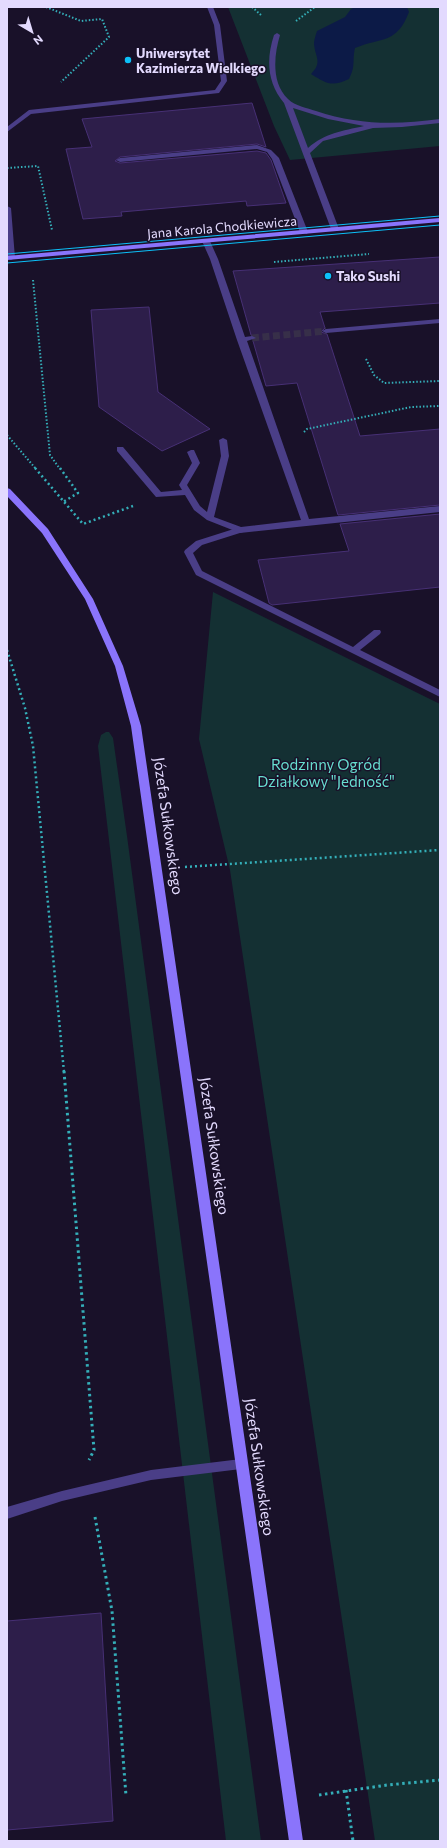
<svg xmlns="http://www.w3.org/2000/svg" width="447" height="1848" font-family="Commissioner,sans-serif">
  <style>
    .green { fill: #143033 }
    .water { fill: #0c1a47 }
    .building { fill: #2d1e4a; stroke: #473075 }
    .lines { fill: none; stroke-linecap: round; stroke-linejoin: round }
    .street-tunnel { stroke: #372f49; stroke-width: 7; stroke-dasharray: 7 3.5; stroke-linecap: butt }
    .path-far2 { stroke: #34afb9; stroke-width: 2; stroke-dasharray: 1.5 2; stroke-linecap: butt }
    .path-far1 { stroke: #34afb9; stroke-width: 2.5; stroke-dasharray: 2 3; stroke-linecap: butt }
    .path { stroke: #34afb9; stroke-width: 3; stroke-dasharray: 2.5 3.5; stroke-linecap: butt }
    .lane { fill: #4a3e87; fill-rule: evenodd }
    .street { fill: #4a3e87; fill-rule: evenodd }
    .secondary { fill: #8a74fb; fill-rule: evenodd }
    .tram { stroke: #0cc0f8; stroke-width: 1 }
    .poi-dot { fill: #0cc0f8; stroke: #191129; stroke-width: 1.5 }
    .labels { text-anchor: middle; stroke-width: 3; stroke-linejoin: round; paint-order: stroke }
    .far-poi-label { font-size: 13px; font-weight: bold; fill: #e3dafe; stroke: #191129; text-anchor: start }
    .far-street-label { font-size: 13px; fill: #e3dafe; stroke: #191129 }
    .park-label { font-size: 15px; fill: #67ded0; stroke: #191129 }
    .street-label { font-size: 15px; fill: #e3dafe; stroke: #191129 }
  </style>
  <rect width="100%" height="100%" fill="#191129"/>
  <path class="green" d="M228 7H440V146L290 160 274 126Z
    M213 592 440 704V1841H375L230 870 199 739Z
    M106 732H109L113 738 127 836 261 1841H226L98 746 101 735Z"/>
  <path class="water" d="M355 7H407L409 12C397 44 382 37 355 48 352 62 356 65 349 79 332 87 327 84 311 74 323 62 315 57 314 44 314 40 316 34 317 31L345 17 351 9Z"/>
  <path class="building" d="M252 103 266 147 257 144 120 157 115 161 120 163 257 151 266 153 271 160 286 203 247 206 246 201 121 212 122 216 83 219 66 149 92 147 82 119Z
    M440 257V303L320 312 325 328 321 332 327 334 360 436 440 429V505L338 515 297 383 266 386 253 341 257 338 251 335 233 271Z
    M149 307 158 392 210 429 162 451 99 407 91 310Z
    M440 514V587L272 605 269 603 258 560 349 551 340 524Z
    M101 1613 113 1821 7 1830V1621Z"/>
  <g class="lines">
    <path class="street-tunnel" d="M252 338 326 331"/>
    <path class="path-far2" d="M46 7 81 21 102 19 109 37 61 82
      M252 7 261 15
      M296 21 315 7
      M7 168 38 166 52 230
      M274 262 369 254
      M33 280 50 455 60 469
      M366 359 374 375 384 383 440 381
      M304 432 307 429 411 407 440 406
      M7 435 36 469"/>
    <path class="path-far1" d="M35 468 83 524 133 506
      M60 468 78 493 63 502
      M7 650 25 708 33 746 64 1072
      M185 867 440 850"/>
    <path class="path" d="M64 1071 94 1450 89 1460
      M95 1517 112 1611 126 1796
      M346 1790 353 1841
      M319 1795 387 1785 440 1780"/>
    <path class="lane" d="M207 7H213L220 25 227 81 219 93 31 114 7 132V127L29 110 215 90 221 81 214 25Z
      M277 33 280 35C274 55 271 83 288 99 295 106 307 108 316 111 358 125 396 125 440 119V123L402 127 373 128 323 141 310 153 339 229 338 231 331 229 284 103C267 83 266 59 274 35ZM293 108 328 119 364 126C342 131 325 133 308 148Z
      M257 145 271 150 279 158 308 232 307 234 300 232 272 159 267 152 257 149 120 162 116 160 120 158Z
      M7 206 11 208 15 258 11 260 7 258Z
      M240 527 243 528V532L202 545 193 553 202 571 353 647 374 630H380L381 632 380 634 360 650 440 690V697L196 575 184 552 185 550 196 541Z"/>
    <path class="street" d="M203 239H209L218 259 245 337 252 336 256 338 247 341 309 519 440 506V512L240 533 207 520 194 510 185 495 156 497 117 451V447H123L161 492 182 490 179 485 192 463 187 452 191 450H194L200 463 187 485 200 506 207 512 221 456 219 440 223 438 227 440 229 456 214 517 241 527 301 520 237 340 210 259 202 241Z
      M440 319V323L326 333 322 331 326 329Z
      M241 1459 245 1460 247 1464 245 1468 241 1469 151 1480 62 1501 7 1519V1507L62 1491 151 1470Z"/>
    <path class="secondary" d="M440 218V222L7 260V256Z
      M7 488 10 489 48 529 93 599 123 666 141 726 303 1841H289L131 726 115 666 85 599 42 533 7 496Z"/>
    <path class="tram" d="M7 254 440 216
      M7 263 440 225"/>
  </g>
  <g class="poi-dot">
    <circle cx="128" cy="60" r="4"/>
    <circle cx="328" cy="276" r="4"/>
  </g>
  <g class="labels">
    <g class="far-poi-label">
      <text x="136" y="58">Uniwersytet<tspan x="136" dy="15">Kazimierza Wielkiego</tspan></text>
      <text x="336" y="281">Tako Sushi</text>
    </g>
    <g class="far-street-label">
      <text transform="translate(222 227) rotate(-5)" y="5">Jana Karola Chodkiewicza</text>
    </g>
    <g class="park-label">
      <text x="326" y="770">Rodzinny Ogród<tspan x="326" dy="17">Działkowy "Jedność"</tspan></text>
    </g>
    <g class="street-label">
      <text transform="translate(168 826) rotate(82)" y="5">Józefa Sułkowskiego</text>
      <text transform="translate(214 1146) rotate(82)" y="5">Józefa Sułkowskiego</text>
      <text transform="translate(259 1467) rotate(82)" y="5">Józefa Sułkowskiego</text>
    </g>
  </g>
  <rect width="447" height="1848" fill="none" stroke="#e3dafe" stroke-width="16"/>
  <g transform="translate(32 32) rotate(142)" stroke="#191129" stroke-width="3" paint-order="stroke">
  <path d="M0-3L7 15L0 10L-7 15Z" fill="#e3dafe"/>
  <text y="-6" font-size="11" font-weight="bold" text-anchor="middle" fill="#e3dafe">N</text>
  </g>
</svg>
